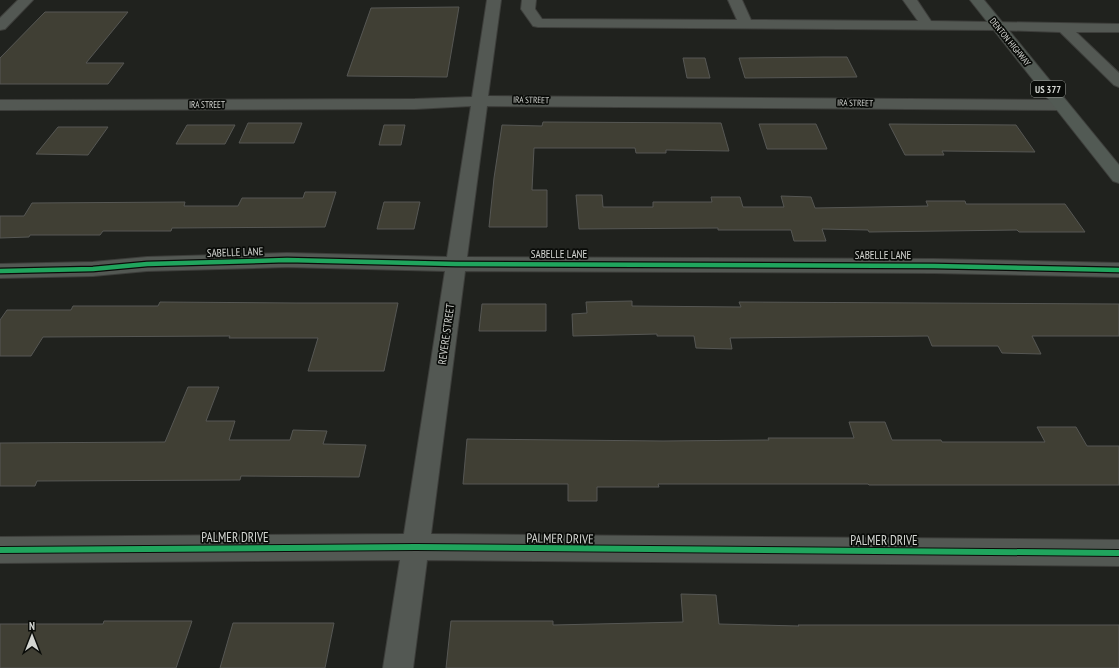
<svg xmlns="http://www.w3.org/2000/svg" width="1119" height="668" font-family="'PT Sans Narrow',sans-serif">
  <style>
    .building { fill: #403f34; stroke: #565754 }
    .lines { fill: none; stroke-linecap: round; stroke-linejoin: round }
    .minor-casing { stroke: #3d3e3b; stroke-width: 2 }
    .major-casing { stroke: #3d3e3b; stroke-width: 2 }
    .minor { fill: #535853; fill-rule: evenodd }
    .major { fill: #525a54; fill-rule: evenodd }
    .cycleway-far1-casing { stroke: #0a0c09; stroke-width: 7 }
    .cycleway-casing { stroke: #0a0c09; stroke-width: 8 }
    .cycleway-far1 { stroke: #20a55d; stroke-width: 4.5 }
    .cycleway { stroke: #20a55d; stroke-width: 6 }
    .labels { text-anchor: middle; stroke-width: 3.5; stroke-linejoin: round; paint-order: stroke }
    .far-street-label { font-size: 9px; fill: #d3d5d1; stroke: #0a0c09 }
    .shield { fill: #0a0c09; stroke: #979995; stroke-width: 1 }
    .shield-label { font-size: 10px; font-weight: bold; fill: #d3d5d1 }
    .street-label { font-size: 11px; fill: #d3d5d1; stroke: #0a0c09 }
    .near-street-label { font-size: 13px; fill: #d3d5d1; stroke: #0a0c09 }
  </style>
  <rect width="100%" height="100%" fill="#20221e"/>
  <path class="building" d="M459 7 447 77 347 76 371 8Z
    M45 12H128L86 63H124L108 84H0V58Z
    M823 57H847L857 77 745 78 739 58Z
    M683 58H705L710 78H687Z
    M543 122 721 123 729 151 666 150V153H636L635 148H534L532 190H547V227H489L494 178 502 125 542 126Z
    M248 123H302L294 143H239Z
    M759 124H816L827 149H767Z
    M889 124 1016 125 1035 152 942 151 944 155H905Z
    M187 125H235L225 144H176Z
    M384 125H405L401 145H379Z
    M58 127H108L88 155 36 154Z
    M305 192H336L325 227 172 228 171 231H103L100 235H30L29 237 0 238V216H24L32 203 185 202 184 206H238L242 198H303Z
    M576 195H602L603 207H653V202H712L711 197H740L743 207H784L781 196 811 197 815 208 928 206 926 201H965L966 204H1065L1085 232H1019L1017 230 869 232 868 230 822 229 826 241H794L791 230H718V228L579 229Z
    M384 202H420L414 229H377Z
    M632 301V306L741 307 739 302 1119 304V336H1032L1041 354 1002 353 998 346H932L928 336 730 338 732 349 696 348 694 336H657V334L573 336 572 314 587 313 586 302Z
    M160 302 297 303H398L384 371H308L318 338H229L230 336 43 337 31 356H0V320L7 310H71L73 306H158Z
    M482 304H546V331H479Z
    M188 387H219L206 421H235L229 440H290L293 430 327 431 323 444 366 445 359 477 241 476 240 480 37 481 35 486H0V443L165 442Z
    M849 422H885L892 440H941L942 442H1045L1037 427H1076L1087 446H1119V485H869L868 484H658L659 487H597V501H568V484H463L467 439 663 441 769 440 768 438H854Z
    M681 594 716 595 719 624 799 626 798 625H1119V668H446L451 621H553V625L683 622Z
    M104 621H192L176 668H0V624H103Z
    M233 623H334L325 668H220Z"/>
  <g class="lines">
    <defs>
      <path id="minor" d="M18 0H33L5 29 0 30V18Z
        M487 0H501L488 96 1061 100 1067 102 1069 105 1067 108 1061 110 487 106 467 257 934 259 1119 263V277L934 273 465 271 431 534 1119 540V566L427 560 413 668H383L400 560 0 563V537L404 534 445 271 287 267 147 271 93 276 0 278V264L93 262 147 257 287 253 447 257 471 106 415 109 0 110V100L415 99 472 97Z
        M522 0H536L535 9 542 19 737 20 728 0H742L751 20 918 21 903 0H917L931 21 1119 24V32H1076L1119 73V87L1114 85 1060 32 997 30 538 27 533 26 521 9Z"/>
      <path id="major" d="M970 0H984L1119 165V183L1113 181Z"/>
    </defs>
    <use href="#minor" class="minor-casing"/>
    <use href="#major" class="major-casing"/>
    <use href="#minor" class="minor"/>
    <use href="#major" class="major"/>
    <defs>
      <path id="cycleway-far1" d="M0 271 93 269 147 264 287 260 456 264 934 266 1119 270"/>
      <path id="cycleway" d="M0 550 416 547 1119 553"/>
    </defs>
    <use href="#cycleway-far1" class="cycleway-far1-casing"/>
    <use href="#cycleway" class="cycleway-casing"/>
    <use href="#cycleway-far1" class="cycleway-far1"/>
    <use href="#cycleway" class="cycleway"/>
  </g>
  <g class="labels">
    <g class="far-street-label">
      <text transform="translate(1010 42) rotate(51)" y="3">DENTON HIGHWAY</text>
      <text transform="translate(531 100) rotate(1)" y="3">IRA STREET</text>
      <text transform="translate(855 103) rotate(1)" y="3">IRA STREET</text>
      <text x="207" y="108">IRA STREET</text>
    </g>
    <rect class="shield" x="1031" y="81" width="34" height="16" rx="3"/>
    <g class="shield-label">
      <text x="1048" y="93">US 377</text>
    </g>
    <g class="street-label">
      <text transform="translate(235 252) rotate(-2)" y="4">SABELLE LANE</text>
      <text x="559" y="258">SABELLE LANE</text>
      <text x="883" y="259">SABELLE LANE</text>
      <text transform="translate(446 334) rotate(-82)" y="4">REVERE STREET</text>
    </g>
    <g class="near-street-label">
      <text x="235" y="542">PALMER DRIVE</text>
      <text transform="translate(560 538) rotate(1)" y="5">PALMER DRIVE</text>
      <text x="884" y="545">PALMER DRIVE</text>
    </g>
  </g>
  <g transform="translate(32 636)" stroke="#0a0c09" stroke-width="3" paint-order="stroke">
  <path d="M0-3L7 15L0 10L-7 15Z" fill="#d3d5d1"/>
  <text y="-6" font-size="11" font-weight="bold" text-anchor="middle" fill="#d3d5d1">N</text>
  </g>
</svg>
